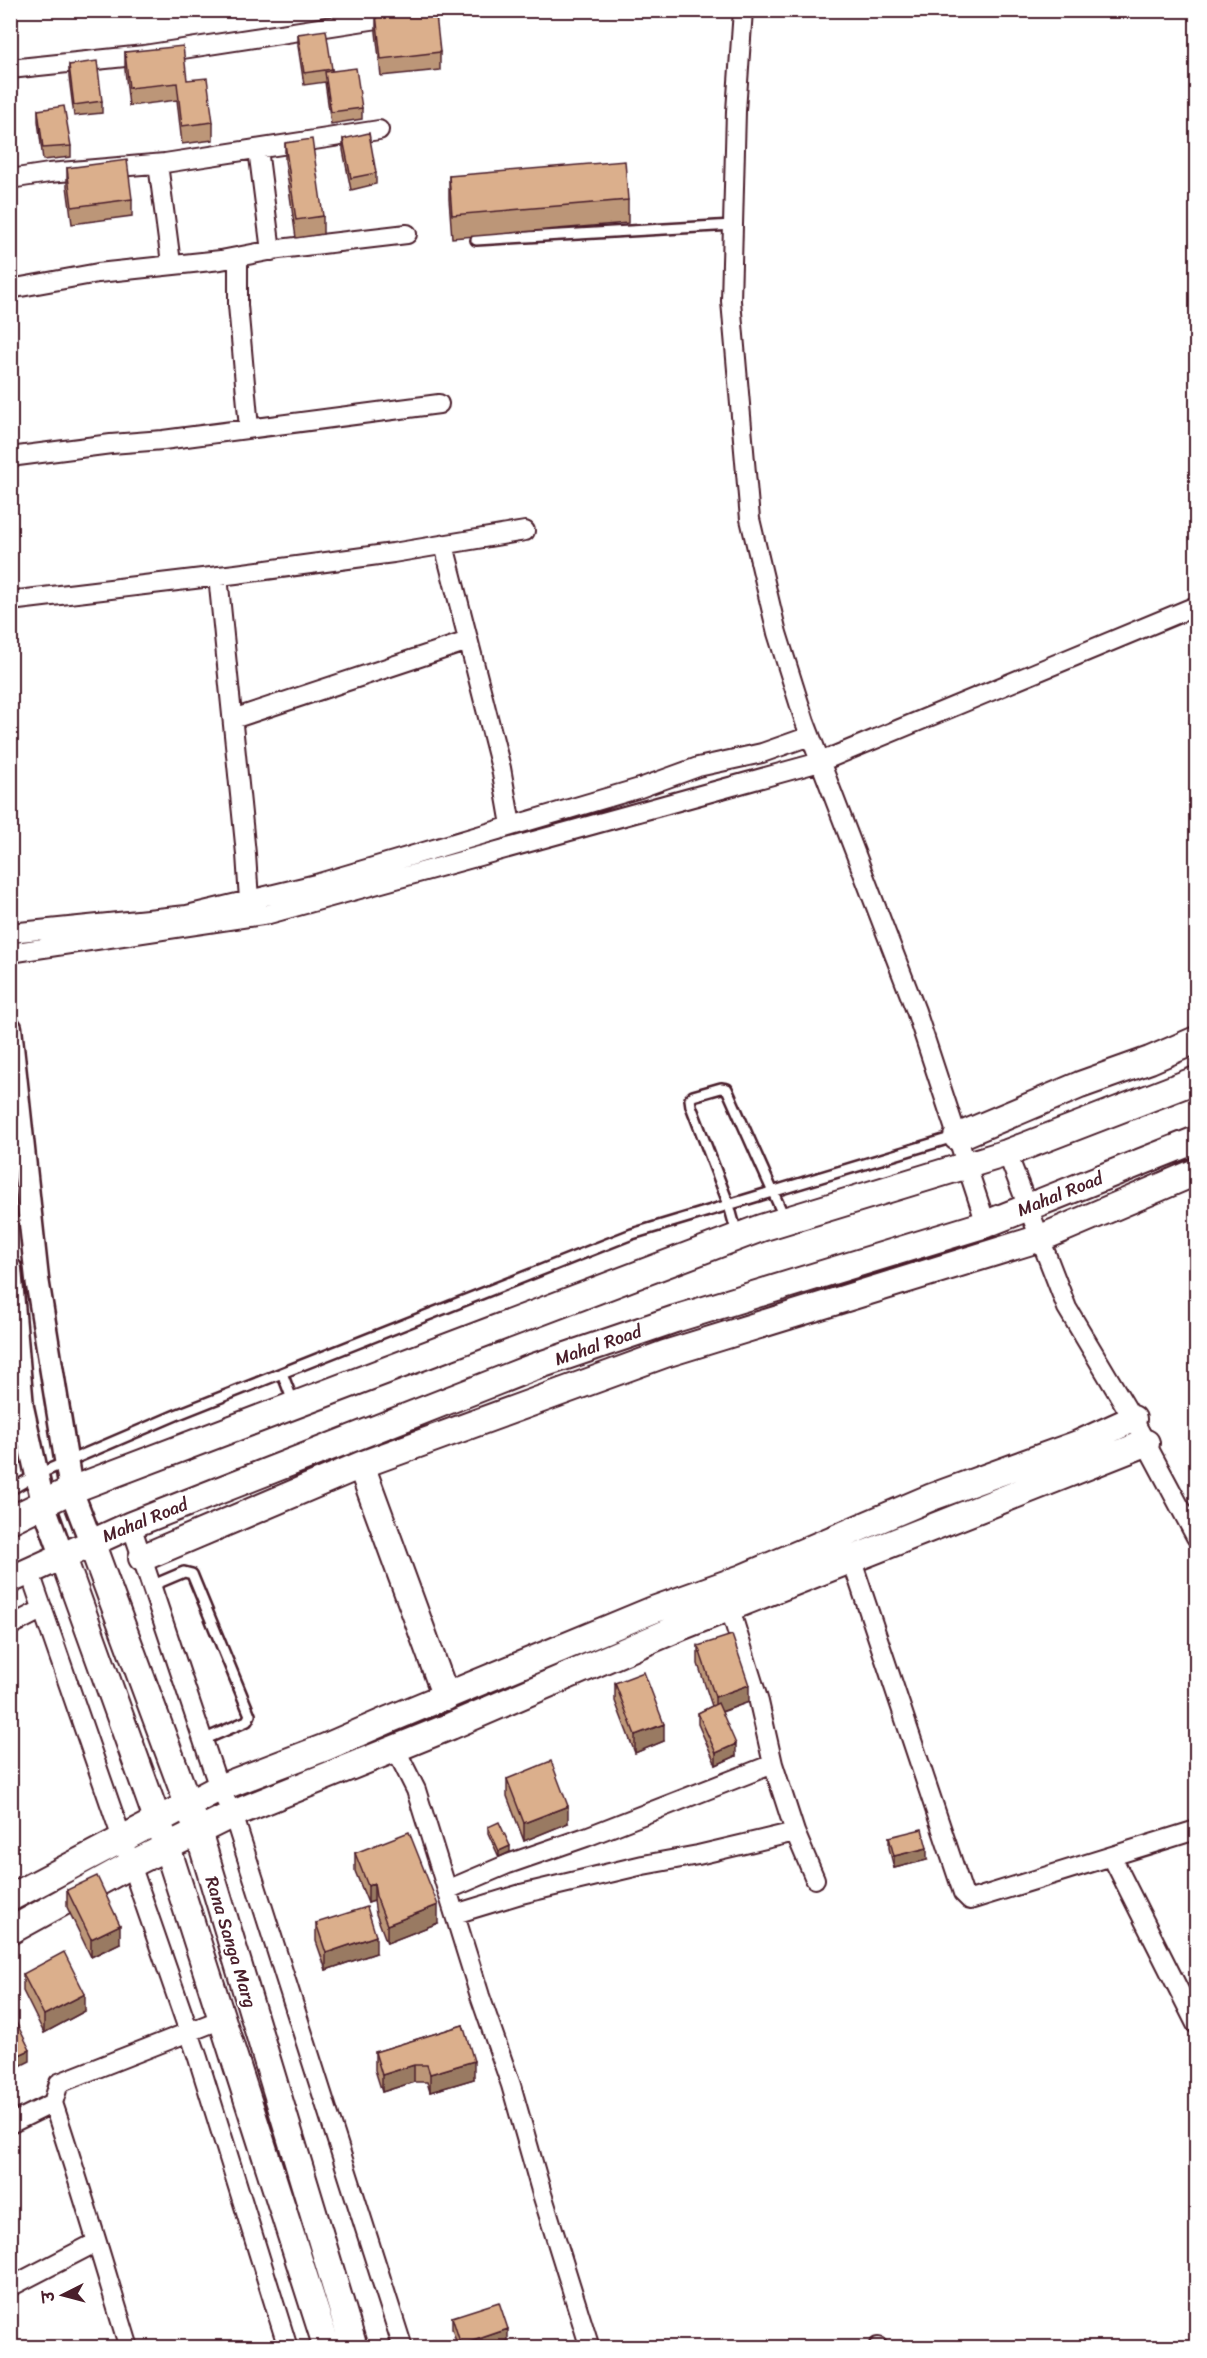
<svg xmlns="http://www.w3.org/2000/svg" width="1207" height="2358" font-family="Sriracha,'Playpen Sans Deva',sans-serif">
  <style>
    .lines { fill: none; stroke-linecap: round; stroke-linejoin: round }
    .service-casing { stroke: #4a1f2b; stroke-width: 14 }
    .minor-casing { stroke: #4a1f2b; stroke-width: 22 }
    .tertiary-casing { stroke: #4a1f2b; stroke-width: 27 }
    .secondary-casing { stroke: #4a1f2b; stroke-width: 30 }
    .service { stroke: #fff; stroke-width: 9 }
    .minor { stroke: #fff; stroke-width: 18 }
    .tertiary { stroke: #fff; stroke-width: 22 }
    .secondary { stroke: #fff; stroke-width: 26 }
    .wall { fill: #bc9678; stroke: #4a1f2b; stroke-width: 1.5 }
    .shaded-wall { fill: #997a62; stroke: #4a1f2b; stroke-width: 1.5 }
    .building { fill: #dbaf8c; stroke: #4a1f2b; stroke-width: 1.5 }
    .labels { text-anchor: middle; stroke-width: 4.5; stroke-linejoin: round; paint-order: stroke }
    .street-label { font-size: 18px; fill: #4a1f2b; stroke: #fff }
  </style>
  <rect width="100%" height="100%" fill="#fff"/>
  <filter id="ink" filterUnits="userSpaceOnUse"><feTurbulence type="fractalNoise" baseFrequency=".0167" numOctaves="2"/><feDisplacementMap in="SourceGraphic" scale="12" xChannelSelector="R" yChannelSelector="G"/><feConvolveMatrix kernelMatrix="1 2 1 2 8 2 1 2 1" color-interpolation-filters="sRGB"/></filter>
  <g filter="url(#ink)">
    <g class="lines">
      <defs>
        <path id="service" d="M476 240 733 225
          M737 1234 729 1205 691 1106 690 1099 693 1096 721 1088 727 1089 785 1219
          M282 1373 294 1404
          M10 1490 36 1475 176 1415 632 1234 954 1137
          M151 1586 184 1572 192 1574 250 1715 247 1721 203 1740"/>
        <path id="minor" d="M743 10 736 111 731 301 750 519 777 633 805 722 916 1011 986 1224
          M10 69 144 55 423 12
          M258 149 271 251
          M158 164 171 263
          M10 179 49 173 165 163 379 130
          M238 257V305L249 428
          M10 289 98 273 221 260 279 249 407 234
          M10 457 111 444 163 440 439 404
          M444 545 501 768 511 825
          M218 576 246 854 249 900
          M10 601 236 574 393 553 525 531
          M233 719 468 641
          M10 933 187 915 316 884 640 788 698 767 762 753 810 736
          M10 953 269 914 820 762 1196 606
          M1007 1153 1067 1308 1133 1419 1196 1537
          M131 1525 219 1788 233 1814 403 2348
          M851 1558 963 1893 970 1900 1196 1830
          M29 1570 198 2058 288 2348
          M10 1626 43 1609
          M395 1748 416 1790 480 1996 511 2085 542 2194 590 2348
          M795 1832 815 1879
          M1112 1857 1196 2024
          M447 1890 508 1864 586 1837 773 1764 759 1702 730 1609
          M455 1914 521 1894 643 1865 698 1855 795 1832 773 1764
          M53 2103C80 2184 104 2266 129 2348
          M10 2124 53 2103 59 2083 222 2019
          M10 2287 95 2243
          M878 2347V2348"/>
        <path id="tertiary" d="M10 1028 37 1279 71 1490 91 1542
          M10 1269 22 1407 43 1503 62 1555"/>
        <path id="secondary" d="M957 1137 1080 1085 1150 1060 1196 1040
          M10 1520 71 1490 761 1228 1007 1153 1196 1080
          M91 1542 198 1831 354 2348
          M62 1555 167 1847 327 2348
          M142 1558 361 1465
          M10 1580 131 1525 531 1368 675 1319 986 1224 1196 1140
          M446 1697 361 1465 665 1354 1041 1238 1196 1172
          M10 1898 219 1788 326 1747 388 1720 653 1610 742 1578 932 1497 1078 1444 1133 1419
          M10 1931 130 1865 233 1814 451 1726 683 1626 1146 1443"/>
      </defs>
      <use href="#service" class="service-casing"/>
      <use href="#minor" class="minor-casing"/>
      <use href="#tertiary" class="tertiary-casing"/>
      <use href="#secondary" class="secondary-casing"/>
      <use href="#service" class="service"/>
      <use href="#minor" class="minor"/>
      <use href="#tertiary" class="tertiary"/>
      <use href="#secondary" class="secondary"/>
    </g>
    <path class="wall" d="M376 14 420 16 440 52V70L381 76 376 32Z
      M298 34 332 69V71L362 108V119L331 124 325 82 304 85 298 46Z
      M125 52 187 80 213 122V140L182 144 177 100 129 106 125 70Z
      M69 65 102 101V113L74 116 69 77Z
      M38 110 71 146V157L43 160 38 121Z
      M343 139 376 173V184L351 190 343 150Z
      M285 143 323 216V234L296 238 285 160Z
      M67 168 132 199V216L72 224 67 186Z
      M449 176 628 200V223L452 238 449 199Z
      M698 1646 749 1702 722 1712 736 1756 716 1765 698 1724V1713L712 1706 698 1664Z
      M615 1683 664 1741 635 1753 615 1701Z
      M507 1779 568 1823 524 1841 507 1796Z
      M488 1827 510 1852 499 1857 488 1833Z
      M889 1837 927 1860 894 1868 889 1848Z
      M355 1853 438 1923 387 1943 376 1914 374 1901 368 1903 355 1871Z
      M67 1890 120 1943 91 1957 67 1907Z
      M316 1923 376 1953 326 1970 316 1941Z
      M23 1974 85 2011 44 2033 23 1991Z
      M463 2025 474 2079 430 2092 427 2082H414L382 2092 375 2070V2052Z
      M452 2317 508 2341 488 2348H458L452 2329Z"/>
    <path class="shaded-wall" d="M749 1685V1702L715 1714V1697Z
      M664 1724V1741L635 1753V1735Z
      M736 1744V1756L716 1765V1753Z
      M568 1806V1823L524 1841V1823Z
      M510 1846V1852L499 1857V1851Z
      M927 1848V1860L894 1868V1856Z
      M374 1883V1901L368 1903V1886Z
      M438 1905V1923L387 1943V1925Z
      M120 1925V1943L91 1957V1939Z
      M376 1936V1953L326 1970V1953Z
      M85 1994V2011L44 2033V2015Z
      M30 2050V2061L10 2071V2059Z
      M474 2061V2079L430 2092V2074Z
      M414 2065V2082L382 2092V2075Z
      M508 2329V2341L488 2348H461V2345Z"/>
    <path class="building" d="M412 10H420V16L436 15 440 52 381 59 376 14Z
      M326 30 332 69 304 73 298 34Z
      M183 46 187 80 207 78 213 122 182 126 177 83 129 88 125 52Z
      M97 61 102 101 74 105 69 65Z
      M356 68 362 108 331 112 325 72Z
      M64 106 71 146 43 148 38 110Z
      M369 133 376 173 351 178 343 139Z
      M312 139 323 216 296 220 285 143Z
      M127 160 132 199 72 207 67 168Z
      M625 161 628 200 452 215 449 176Z
      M732 1635 749 1685 715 1697 698 1646Z
      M644 1672 664 1724 635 1735 615 1683Z
      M718 1703 736 1744 716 1753 698 1713Z
      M551 1761 568 1806 524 1823 507 1779Z
      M499 1822 510 1846 499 1851 488 1827Z
      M922 1829 927 1848 894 1856 889 1837Z
      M409 1832 438 1905 387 1925 376 1896 374 1883 368 1886 355 1853Z
      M97 1876 120 1925 91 1939 67 1890Z
      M367 1907 376 1936 326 1953 316 1923Z
      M64 1952 85 1994 44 2015 23 1974Z
      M10 2010 30 2050 10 2059Z
      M463 2025 474 2061 430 2074 427 2065H414L382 2075 375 2052Z
      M499 2302 508 2329 461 2345 452 2317Z"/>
  </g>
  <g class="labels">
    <g class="street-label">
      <text transform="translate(1060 1194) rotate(-22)" y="6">Mahal Road</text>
      <text transform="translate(598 1345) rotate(-19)" y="6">Mahal Road</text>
      <text transform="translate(145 1520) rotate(-22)" y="6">Mahal Road</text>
      <text transform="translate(231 1942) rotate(73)" y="6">Rana Sanga Marg</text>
    </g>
  </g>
  <rect width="1207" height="2358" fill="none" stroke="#fff" stroke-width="36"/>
  <rect x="18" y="18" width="1171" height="2322" fill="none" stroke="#4a1f2b" stroke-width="2" filter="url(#ink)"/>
  <g transform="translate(63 2295) rotate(264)" stroke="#ffffff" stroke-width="4.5" paint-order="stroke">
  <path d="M0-4.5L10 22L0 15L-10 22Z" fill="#4a1f2b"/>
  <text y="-9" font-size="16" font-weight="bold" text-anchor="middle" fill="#4a1f2b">उ</text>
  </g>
</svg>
